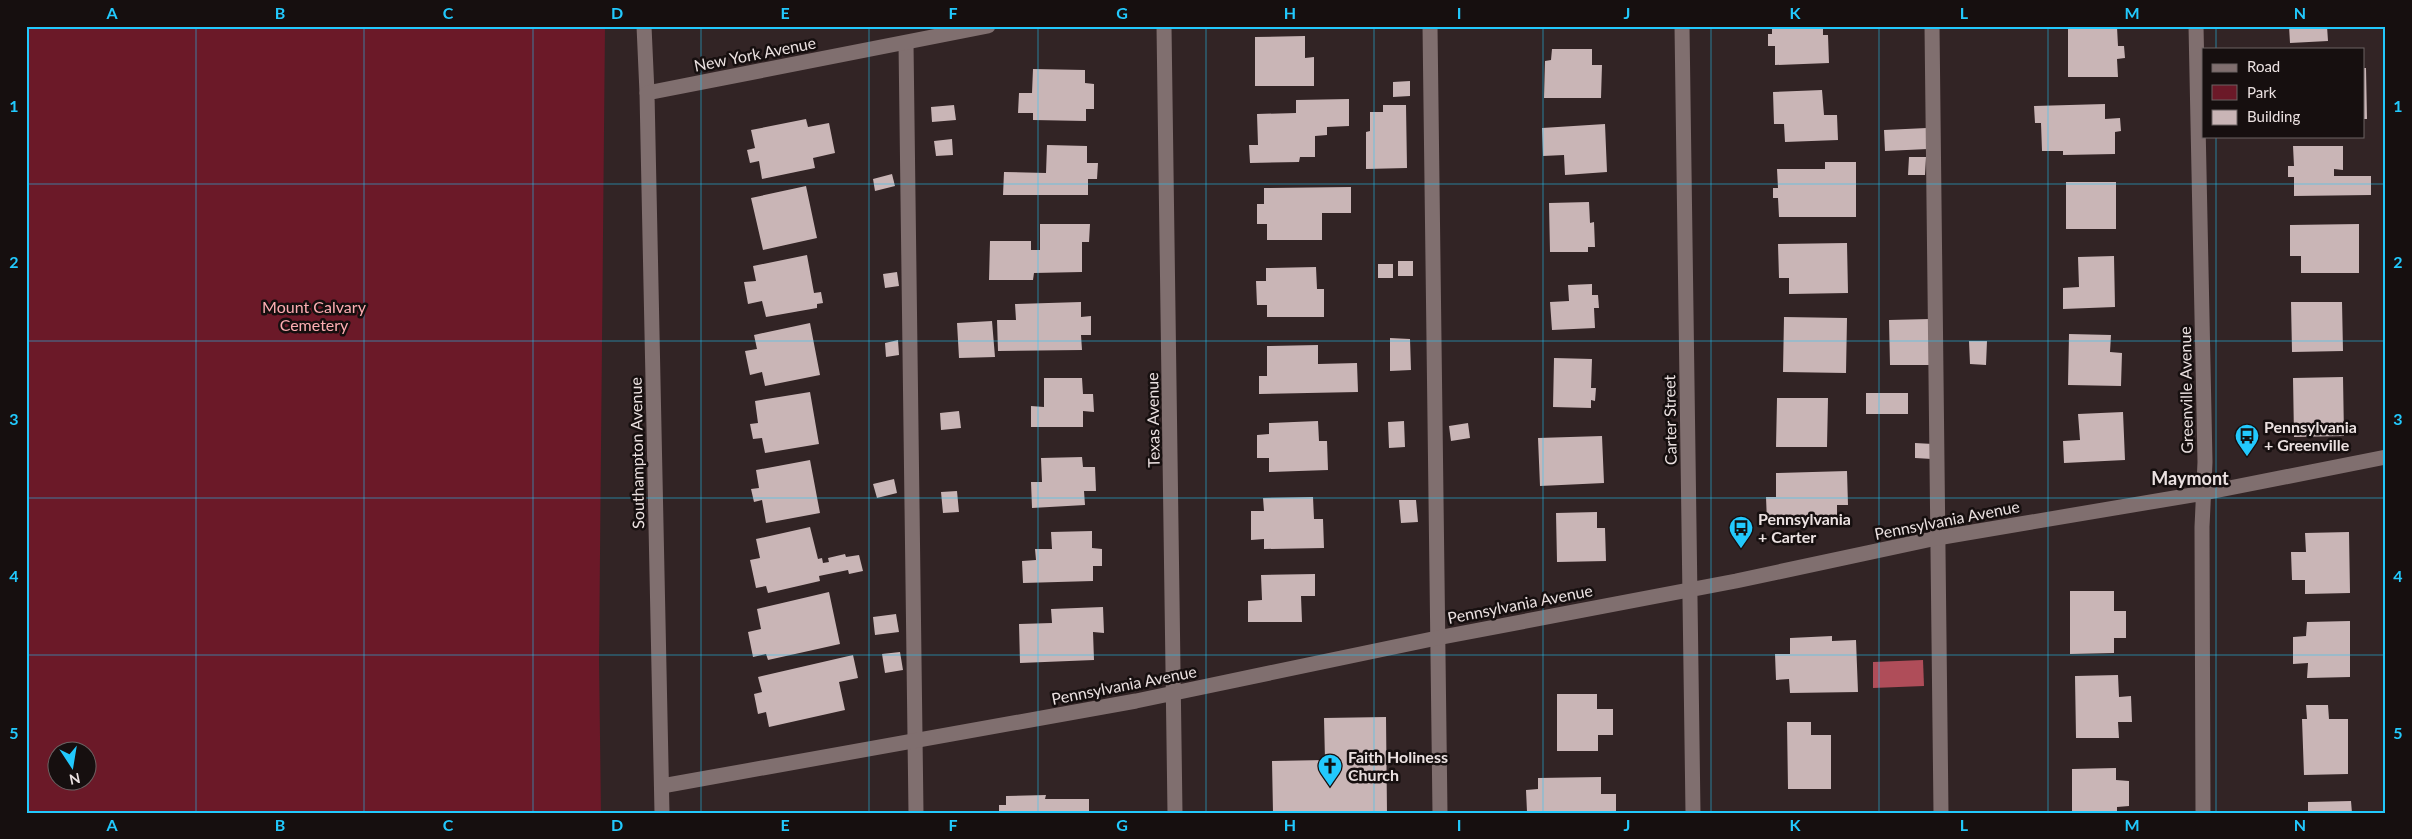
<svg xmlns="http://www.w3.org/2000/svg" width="2412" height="839" font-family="Lato,sans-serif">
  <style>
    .green { fill: #6b1928; fill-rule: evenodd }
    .water { fill: #af4d59 }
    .building { fill: #c9b5b6 }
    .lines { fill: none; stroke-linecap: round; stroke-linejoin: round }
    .lane { stroke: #806f6f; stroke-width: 15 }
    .street { stroke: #806f6f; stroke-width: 15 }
    .grid { fill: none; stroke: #22c9fd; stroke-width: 1; stroke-opacity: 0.55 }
    .labels { text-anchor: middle; stroke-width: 5; stroke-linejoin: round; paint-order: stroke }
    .street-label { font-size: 16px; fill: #ebe1e1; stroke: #160f0f }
    .park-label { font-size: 16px; fill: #fdadb2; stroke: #160f0f }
    .poi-label { font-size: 16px; font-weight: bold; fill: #ebe1e1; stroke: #160f0f; text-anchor: start }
    .neighbourhood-label { font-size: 18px; font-weight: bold; fill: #ebe1e1; stroke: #160f0f }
    .neatline { fill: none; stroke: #22c9fd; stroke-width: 2 }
    .grid-label { font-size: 16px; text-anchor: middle; font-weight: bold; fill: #22c9fd }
  </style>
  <rect width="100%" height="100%" fill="#322425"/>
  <path class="green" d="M26 26H605L599 660 601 813H26ZM58 752H88V782H58Z"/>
  <path class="water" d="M1923 660 1924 686 1873 688V662Z"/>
  <path class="building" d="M1772 26H1823V35H1828L1829 63 1775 65V46H1768V34H1772Z
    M2289 26H2327L2328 41 2290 43Z
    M2117 27 2118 46H2124L2125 58 2117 59 2118 77H2068V28Z
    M1305 36V58L1314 57V86H1255V37Z
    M1552 49H1592V65H1602L1601 98H1544L1545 61 1551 60Z
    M2363 68H2366L2367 119H2363Z
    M1033 69 1085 70V83L1094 84V109H1086V121L1033 120V113H1018L1019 93H1032Z
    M1410 81V96L1393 97V82Z
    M1822 90 1824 115H1837L1838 140 1785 142 1784 124H1774L1773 92Z
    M1349 99V126L1327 127V135L1315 136V157H1300L1299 162 1250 163 1249 145H1258L1257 114 1296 113V100Z
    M2105 104V119L2120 118 2121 131 2115 132V154L2063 155V151H2042L2041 123H2035L2034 106Z
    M954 105 956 120 932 122 931 107Z
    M1383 105H1406L1407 168 1366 169V132L1370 131V112H1383Z
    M806 119 808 127 829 123 835 153 813 158 815 168 762 179 759 161 750 163 747 150 755 148 751 130Z
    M1605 124 1607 172 1565 175 1564 155 1543 156 1542 128Z
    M1927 128 1928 149 1885 151 1884 130Z
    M952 139 953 155 936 156 934 141Z
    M1047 145 1087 146V163H1098L1097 179H1088V195H1003L1004 172 1046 173Z
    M2293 146H2343V170L2334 169V176H2371V195L2294 196V177H2288V166H2294Z
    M1909 157H1926L1925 175H1908Z
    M1825 162H1856V217H1779L1778 198H1773V188H1778L1777 169H1825Z
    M892 174 895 186 875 191 873 179Z
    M2066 182H2116V229H2066Z
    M806 186 817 238 763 250 751 198Z
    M1351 187V213H1322V240H1267V224H1257V204H1264V188Z
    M1589 202 1590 223 1594 222 1595 247H1588V252H1550L1549 203Z
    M1040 224H1090L1089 242H1082V272L1034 273 1033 280H989L990 241H1031V250H1040Z
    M2359 224V273H2301V256H2290V225Z
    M1847 243 1848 293 1789 294V278H1779L1778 244Z
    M807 255 814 293 821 292 823 303 817 304V308L766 317 762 301 748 304 744 282 756 281 753 266Z
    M2114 256 2115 307 2063 309V288L2079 287 2078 257Z
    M1398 261H1413V276H1398Z
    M1378 264H1393V278H1378Z
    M1316 267 1317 289H1324V317H1267V305H1257L1256 281H1266V268Z
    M897 272 899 286 885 288 883 274Z
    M1592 284V295H1598L1599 308H1594L1595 328 1552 330 1550 302 1569 301 1568 285Z
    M1081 302V317L1091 316V335H1081L1082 350 998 351 997 320H1016L1015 304Z
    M2291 302H2342L2343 351 2292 352Z
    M1784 317 1847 318 1846 373 1783 372Z
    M1930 319V365H1890L1889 320Z
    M992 321 995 357 959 358 957 323Z
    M810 323 820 375 765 386 762 372 750 375 745 351 757 349 754 335Z
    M2069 334 2111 335 2110 352 2122 353 2121 386 2068 385Z
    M1390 338 1410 339 1411 370 1390 371Z
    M898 340 899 355 886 357 885 343Z
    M1969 341H1987L1986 365 1970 364Z
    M1318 345V364L1357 363 1358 392 1259 394V376H1267V346Z
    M1554 358 1592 359 1591 388H1596L1595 401 1591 400V408L1553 407Z
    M2343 377 2344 436 2294 437 2293 378Z
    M1044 378H1082L1083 394H1093L1094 412 1083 411V427H1031V406L1044 407Z
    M810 392 819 444 765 453 762 438 753 439 750 424 758 423 755 401Z
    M1866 393H1908V414H1866Z
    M1777 398H1828L1827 447H1776Z
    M959 411 961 428 941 430 940 413Z
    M2123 412 2125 460 2064 463 2063 441 2080 440 2078 414Z
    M1318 421 1319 441H1327L1328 470 1269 472V458H1257V435L1269 434V423Z
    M1404 421 1405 447 1389 448 1388 422Z
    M1468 423 1470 438 1451 441 1449 426Z
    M1602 436 1604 483 1540 486 1538 438Z
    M1915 443 1933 444 1932 459 1915 458Z
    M1082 457 1083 467H1095L1096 491H1084L1085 505 1032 508 1031 482H1042L1041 458Z
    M810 460 820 513 766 523 762 500 754 502 751 489 759 488 756 470Z
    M1847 471 1848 505H1837V521L1767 522 1766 497H1776V473Z
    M894 479 897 493 877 498 873 484Z
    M957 491 959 512 943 513 941 492Z
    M1313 497 1314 519H1323L1324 548 1264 549V539L1251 540V511H1264L1263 498Z
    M1399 500H1416L1418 522 1401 523Z
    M1597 512V528H1605L1606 561 1557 562 1556 513Z
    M810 527 818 559 822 558 823 563 829 562 828 558 845 554 846 557 859 555 863 571 849 574 848 570 819 576 820 581 768 593 766 586 756 588 750 560 760 558 756 539Z
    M1092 531V548L1102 549V566H1093V581L1023 583 1022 561 1036 560 1035 549H1052L1051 532Z
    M2349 532 2350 593 2305 594V580H2292L2291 552H2306L2305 533Z
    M1315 574V596H1301L1302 622H1248V601L1262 600 1261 575Z
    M2070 591H2114V611H2126V638H2114V653L2070 654Z
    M829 592 840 644 768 660 766 654 753 657 748 632 761 629 757 609Z
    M1103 607 1104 633 1093 632 1094 660 1020 663 1019 624 1052 623 1051 609Z
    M896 614 899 632 875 635 873 617Z
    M2350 621V677L2307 678 2308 663 2293 664V637L2306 636 2307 622Z
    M1832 636V641L1856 640 1858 692 1790 693 1789 679 1776 680 1775 654H1790V638Z
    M900 652 903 670 885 673 882 654Z
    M853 655 858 678 839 682 845 710 769 727 766 712 758 714 754 694 762 692 758 677Z
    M2118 675 2119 697 2131 696 2132 722H2118L2119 738H2076L2075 676Z
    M1557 694H1597V709H1613V735H1598V751H1557Z
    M2306 705H2328L2329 719H2348V774L2304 775 2302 719H2307Z
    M1386 717 1387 813H1273L1272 761 1325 760 1324 718Z
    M1787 722H1811V735H1831V789H1788Z
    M2116 768V780L2129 781V806L2117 807V813H2072V769Z
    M1601 777V794H1616V813L1527 812 1526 790 1538 789V778Z
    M1046 795 1045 799H1089V813H999V805H1006V796Z
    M2351 801 2352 813H2308V802Z"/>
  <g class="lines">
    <path class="lane" d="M644 26 647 93
      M1430 26 1440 813
      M1932 26 1941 813
      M906 43 916 813"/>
    <path class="street" d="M1164 26 1175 813
      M1682 26 1693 813
      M2196 26 2205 462 2202 527 2203 813
      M662 786 1136 701 1437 638 1736 581 1937 538 2204 493 2386 457
      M662 813 647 93 988 26"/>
  </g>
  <path class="grid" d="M196 26V813M364 26V813M533 26V813M701 26V813M869 26V813M1038 26V813M1206 26V813M1374 26V813M1543 26V813M1711 26V813M1879 26V813M2048 26V813M2216 26V49M2216 136V813M26 184H2386M26 341H2386M26 498H2386M26 655H2386"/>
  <defs>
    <symbol id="bus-pin" viewBox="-11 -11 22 30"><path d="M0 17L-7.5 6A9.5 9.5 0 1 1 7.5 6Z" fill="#22c9fd" stroke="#160f0f"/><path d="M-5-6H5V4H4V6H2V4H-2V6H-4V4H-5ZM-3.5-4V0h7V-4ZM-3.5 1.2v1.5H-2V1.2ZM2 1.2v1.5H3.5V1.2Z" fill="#111"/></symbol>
    <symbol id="church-pin" viewBox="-11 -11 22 30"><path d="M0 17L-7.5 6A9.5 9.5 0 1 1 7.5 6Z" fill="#22c9fd" stroke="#160f0f"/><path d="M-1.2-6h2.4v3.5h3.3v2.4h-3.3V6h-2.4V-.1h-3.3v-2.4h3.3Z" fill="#111"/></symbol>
  </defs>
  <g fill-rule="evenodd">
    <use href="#bus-pin" x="2233" y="422" width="28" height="38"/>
    <use href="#bus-pin" x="1727" y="514" width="28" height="38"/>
    <use href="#church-pin" x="1316" y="752" width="28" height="38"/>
  </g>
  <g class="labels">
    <g class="street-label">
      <text transform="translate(755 54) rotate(-11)" y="6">New York Avenue</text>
      <text transform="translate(2186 390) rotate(-91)" y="6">Greenville Avenue</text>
      <text transform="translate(1153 420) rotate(-91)" y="6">Texas Avenue</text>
      <text transform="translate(1670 420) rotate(-91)" y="6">Carter Street</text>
      <text transform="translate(637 453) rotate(-91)" y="6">Southampton Avenue</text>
      <text transform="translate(1947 520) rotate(-11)" y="6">Pennsylvania Avenue</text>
      <text transform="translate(1520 604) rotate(-11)" y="6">Pennsylvania Avenue</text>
      <text transform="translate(1124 685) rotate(-11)" y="6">Pennsylvania Avenue</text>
    </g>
    <g class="park-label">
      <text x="314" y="313">Mount Calvary<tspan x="314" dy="18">Cemetery</tspan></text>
    </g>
    <g class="poi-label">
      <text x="2264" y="433">Pennsylvania<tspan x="2264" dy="18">+ Greenville</tspan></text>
      <text x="1758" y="525">Pennsylvania<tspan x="1758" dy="18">+ Carter</tspan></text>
      <text x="1348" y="763">Faith Holiness<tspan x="1348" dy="18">Church</tspan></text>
    </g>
    <g class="neighbourhood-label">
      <text x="2190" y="485">Maymont</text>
    </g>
  </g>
  <rect width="2412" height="839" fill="none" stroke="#160f0f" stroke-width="55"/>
  <rect x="2202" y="48" width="162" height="90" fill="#160f0f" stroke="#6b6363"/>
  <rect x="2212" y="64" width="25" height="8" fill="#806f6f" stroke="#6b6363"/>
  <text x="2247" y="72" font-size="15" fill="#ebe1e1">Road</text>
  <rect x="2212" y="85" width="25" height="15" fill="#6b1928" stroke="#6b6363"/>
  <text x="2247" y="98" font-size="15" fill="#ebe1e1">Park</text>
  <rect x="2212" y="110" width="25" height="15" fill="#c9b5b6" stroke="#6b6363"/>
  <text x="2247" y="122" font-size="15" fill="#ebe1e1">Building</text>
  <g transform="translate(72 766) rotate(168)"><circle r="24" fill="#160f0f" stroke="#6b6363"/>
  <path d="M0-4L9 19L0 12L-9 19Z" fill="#22c9fd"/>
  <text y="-8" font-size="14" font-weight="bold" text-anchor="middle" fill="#ebe1e1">N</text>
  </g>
  <rect x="28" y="28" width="2356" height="784" class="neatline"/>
  <g class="grid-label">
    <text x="112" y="19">A</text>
    <text x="280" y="19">B</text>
    <text x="448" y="19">C</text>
    <text x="617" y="19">D</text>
    <text x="785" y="19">E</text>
    <text x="953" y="19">F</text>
    <text x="1122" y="19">G</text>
    <text x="1290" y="19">H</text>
    <text x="1459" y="19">I</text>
    <text x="1627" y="19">J</text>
    <text x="1795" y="19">K</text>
    <text x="1964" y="19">L</text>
    <text x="2132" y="19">M</text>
    <text x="2300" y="19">N</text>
    <text x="14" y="112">1</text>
    <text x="2398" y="112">1</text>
    <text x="14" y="268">2</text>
    <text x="2398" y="268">2</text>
    <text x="14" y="425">3</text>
    <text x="2398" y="425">3</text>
    <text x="14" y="582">4</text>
    <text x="2398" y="582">4</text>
    <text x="14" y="739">5</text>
    <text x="2398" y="739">5</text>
    <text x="112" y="831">A</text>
    <text x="280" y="831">B</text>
    <text x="448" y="831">C</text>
    <text x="617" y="831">D</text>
    <text x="785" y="831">E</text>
    <text x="953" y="831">F</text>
    <text x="1122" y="831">G</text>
    <text x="1290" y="831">H</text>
    <text x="1459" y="831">I</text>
    <text x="1627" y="831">J</text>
    <text x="1795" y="831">K</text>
    <text x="1964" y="831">L</text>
    <text x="2132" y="831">M</text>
    <text x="2300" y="831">N</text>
  </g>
</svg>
